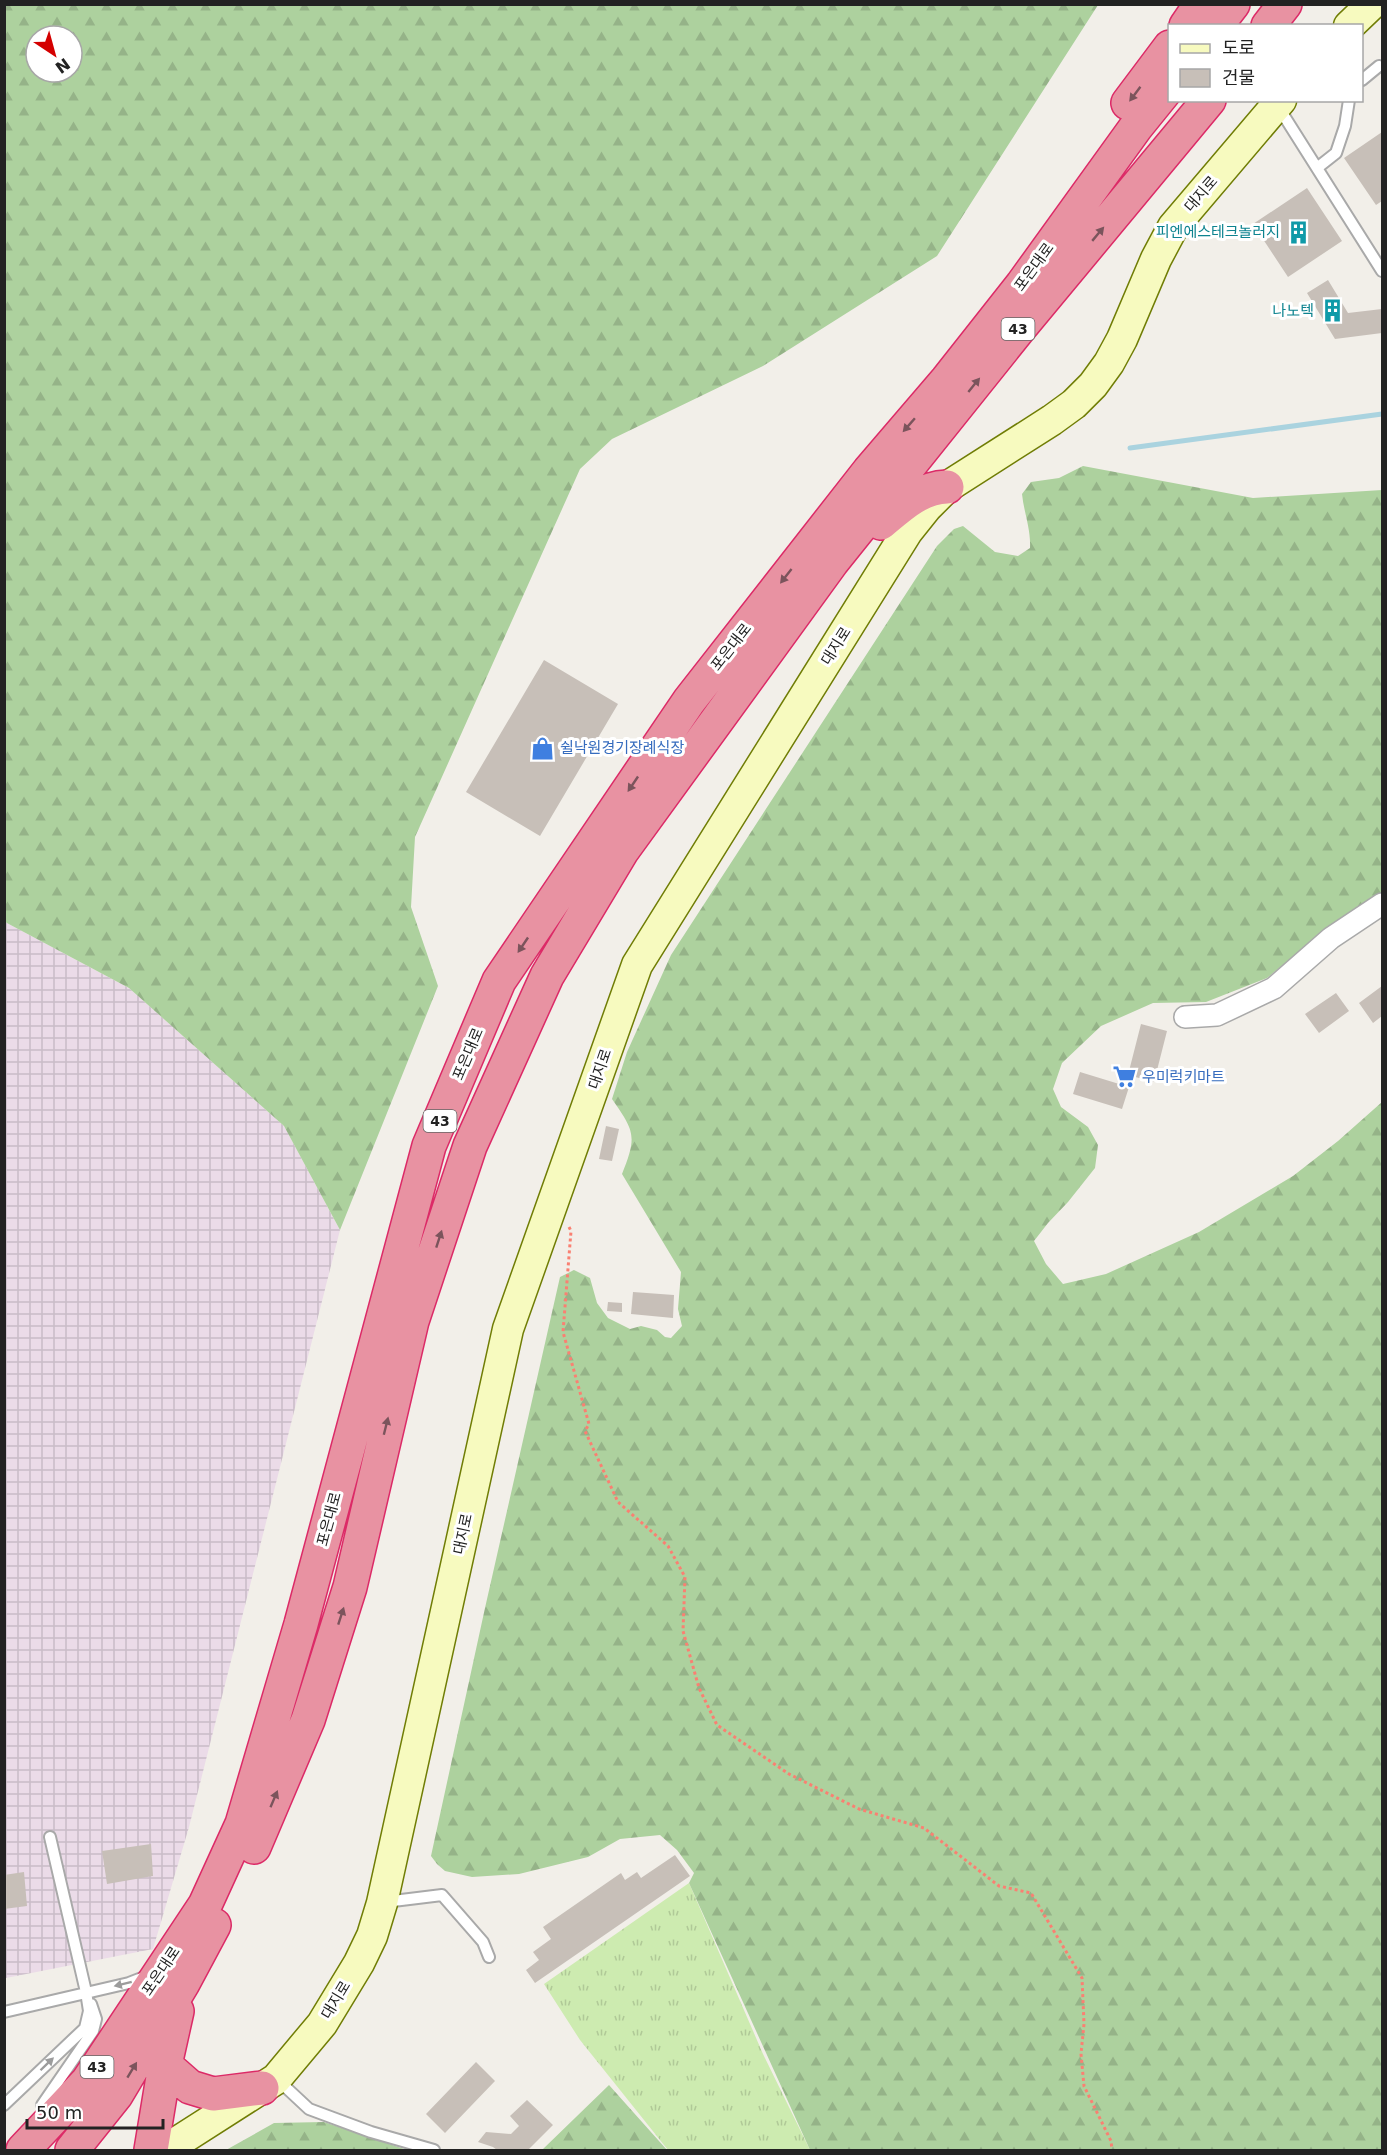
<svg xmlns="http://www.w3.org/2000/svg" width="1387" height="2155" font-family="'DejaVu Sans','Noto Sans KR',sans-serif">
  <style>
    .industrial { fill: url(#industrial-grid) }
    .grass { fill: url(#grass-tufts) }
    .forest { fill: url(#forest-firs); fill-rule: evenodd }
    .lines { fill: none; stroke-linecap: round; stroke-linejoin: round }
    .stream { stroke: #aad3df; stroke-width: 5 }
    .building { fill: #c7bfb8 }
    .lane-casing { stroke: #a9a9a9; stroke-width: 14 }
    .street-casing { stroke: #a9a9a9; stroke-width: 24 }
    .secondary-casing { stroke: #707d05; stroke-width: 33 }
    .highway-casing { stroke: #dc2a67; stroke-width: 36 }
    .path { stroke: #fa8072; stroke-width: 3; stroke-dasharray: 3 3; stroke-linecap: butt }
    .lane { stroke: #fff; stroke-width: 10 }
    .street { stroke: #fff; stroke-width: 21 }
    .secondary { stroke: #f7fabf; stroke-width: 30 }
    .highway { stroke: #e892a2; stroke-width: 33 }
    .oneway { fill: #7b545c }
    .oneway2 { fill: #9c9c9c }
    .labels { text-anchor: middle; stroke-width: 6; stroke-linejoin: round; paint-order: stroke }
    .shield { fill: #fff; stroke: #646464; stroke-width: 1.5 }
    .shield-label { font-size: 14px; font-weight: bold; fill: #222 }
    .street-label { font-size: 15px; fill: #222; stroke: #fff }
    .culture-label { font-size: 15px; fill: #0d838f; stroke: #fff; text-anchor: end }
    .shop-label { font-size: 15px; fill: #366cbe; stroke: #fff; text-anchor: start }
  </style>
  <defs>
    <pattern id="industrial-grid" width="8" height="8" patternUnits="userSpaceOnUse" patternTransform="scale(1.5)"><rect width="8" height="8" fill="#ebdbe8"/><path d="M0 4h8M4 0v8" fill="none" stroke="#c9bcc7"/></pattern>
    <pattern id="grass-tufts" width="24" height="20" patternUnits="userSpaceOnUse" patternTransform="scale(1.5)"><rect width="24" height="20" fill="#cdebb0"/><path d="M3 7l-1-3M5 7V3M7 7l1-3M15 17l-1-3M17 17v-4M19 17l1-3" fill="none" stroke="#b0c997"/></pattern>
    <pattern id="forest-firs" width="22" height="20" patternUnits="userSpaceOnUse" patternTransform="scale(1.5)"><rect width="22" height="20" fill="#add19e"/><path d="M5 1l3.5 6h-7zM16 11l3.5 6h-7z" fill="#95b388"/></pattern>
  </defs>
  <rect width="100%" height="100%" fill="#f2efe9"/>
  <path class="industrial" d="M5 922 129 988 284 1126 340 1230 189 1827 153 1949 6 1978 5 1993Z"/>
  <path class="grass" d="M689 1883 763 2054 810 2150H668L580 2040 544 1984Z"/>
  <path class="forest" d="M4 5H1098L937 256 763 366 612 439 580 469 415 837 411 907 438 986 340 1230 284 1126 129 988 5 922ZM36 36H72V72H36Z
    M1083 466 1253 498 1382 490V894L1322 933 1267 978 1206 1002 1153 1003 1101 1026 1062 1063 1053 1089 1061 1107 1088 1127 1098 1145 1095 1168 1068 1202 1048 1223 1034 1241 1046 1264 1063 1284 1106 1274 1199 1232 1293 1176 1338 1141 1382 1102V2150H810L689 1883 694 1873 677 1850 660 1835 620 1839 588 1857 519 1874 472 1877 445 1871 437 1864 431 1856 485 1608 560 1277 574 1270 590 1278 597 1303 608 1318 630 1329 641 1326 657 1330 665 1337 671 1338 682 1326 678 1309 681 1272 622 1174C637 1136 635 1132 612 1099L627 1052 671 955 937 546 954 529 963 526 995 552 1018 556 1030 548C1031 529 1024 513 1022 494L1031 482 1059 478Z
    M609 2085 667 2150H542Z
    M324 2122 407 2150H226L274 2123Z"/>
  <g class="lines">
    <path class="stream" d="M1130 448 1382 414"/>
  </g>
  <path class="building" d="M1382 132V201L1376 205 1344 158Z
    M1307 188 1342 241 1288 277 1253 224Z
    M1328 280 1348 313 1382 309V333L1335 339 1307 293Z
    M544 660 618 704 540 836 466 792Z
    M1382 986V1016L1373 1023 1359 1003Z
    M1336 993 1349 1011 1319 1033 1305 1014Z
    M1141 1024 1167 1031 1154 1082 1128 1075Z
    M1080 1072 1129 1087 1122 1109 1073 1094Z
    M606 1126 619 1129 612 1161 599 1159Z
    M633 1292 674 1295 673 1318 631 1314Z
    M608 1302 622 1303V1312L607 1311Z
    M151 1844 153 1876 107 1884 102 1851Z
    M675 1855 690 1876 535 1983 526 1970 539 1960 533 1952 551 1939 543 1927 621 1873 625 1880 637 1872 641 1878Z
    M24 1872 27 1906 4 1909V1875Z
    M476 2062 495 2081 445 2133 426 2114Z
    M527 2100 553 2125 528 2150H497L493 2147 478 2142 486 2132 511 2134 519 2126 510 2116Z"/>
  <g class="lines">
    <defs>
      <path id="lane" d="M1362 80 1379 66
        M1279 108 1382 271
        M1317 168 1336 153 1345 126 1349 100
        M385 1902 442 1895 483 1942 489 1957
        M4 2012 129 1983 147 1976
        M279 2081 309 2109 371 2132 434 2150
        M4 2105 85 2028 89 2011 86 1992 50 1837
        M42 2105 93 2031 96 2019 91 2004"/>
      <path id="street" d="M1185 1017 1217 1015 1274 988 1331 938 1382 904"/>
      <path id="secondary" d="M1349 26 1372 4
        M165 2150 276 2079 322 2024 359 1963 372 1936 382 1903 508 1329 637 965 907 532 927 507 947 487 1052 420 1074 404 1093 385 1109 363 1122 339 1156 259 1173 227 1281 100"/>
      <path id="highway" d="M1186 26 1201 4
        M1216 26 1233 4
        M1268 26 1285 4
        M1128 103 1170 47
        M881 523C901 506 920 488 947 487
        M254 1847 308 1720 350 1587 412 1321 470 1146 547 976 622 851 832 562 1018 330 1209 100
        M165 2065 190 2087 213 2094 262 2088
        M23 2150 88 2081 205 1905 242 1824 301 1624 429 1146 499 981 689 701 869 471 947 380 1022 285 1136 127 1170 85
        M72 2150 116 2095 183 1983 214 1925
        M151 2150 165 2065 177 2011"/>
    </defs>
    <use href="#lane" class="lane-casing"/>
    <use href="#street" class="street-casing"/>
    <use href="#secondary" class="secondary-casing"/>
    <use href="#highway" class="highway-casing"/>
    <path class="path" d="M569 1227 571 1231 563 1332 589 1424 585 1431 618 1502 668 1546 685 1577 683 1631 699 1688 717 1725 789 1774 859 1809 924 1828 999 1886 1031 1893 1082 1978 1084 2024 1081 2054 1084 2086 1111 2141 1112 2150"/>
    <use href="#lane" class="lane"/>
    <use href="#street" class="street"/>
    <use href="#secondary" class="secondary"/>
    <use href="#highway" class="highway"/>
  </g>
  <defs><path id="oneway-solid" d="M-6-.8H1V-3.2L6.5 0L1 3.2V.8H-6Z" transform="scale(1.5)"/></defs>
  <g class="oneway">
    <use href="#oneway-solid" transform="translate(1135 94) rotate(127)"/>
    <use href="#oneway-solid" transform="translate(1098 234) rotate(-50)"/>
    <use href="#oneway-solid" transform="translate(974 385) rotate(-51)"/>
    <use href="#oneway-solid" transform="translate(909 425) rotate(131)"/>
    <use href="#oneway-solid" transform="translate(786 576) rotate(128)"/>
    <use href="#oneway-solid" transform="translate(633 784) rotate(124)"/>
    <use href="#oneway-solid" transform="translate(523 945) rotate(124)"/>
    <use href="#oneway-solid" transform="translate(439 1239) rotate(-72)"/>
    <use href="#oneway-solid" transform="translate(386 1426) rotate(-76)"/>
    <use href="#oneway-solid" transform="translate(341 1616) rotate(-72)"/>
    <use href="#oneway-solid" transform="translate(274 1799) rotate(-67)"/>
    <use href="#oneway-solid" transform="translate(132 2070) rotate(-59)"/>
  </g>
  <g class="oneway2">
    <use href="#oneway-solid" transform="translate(123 1984) rotate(166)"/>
    <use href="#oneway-solid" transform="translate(47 2064) rotate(-44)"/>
  </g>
  <defs>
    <symbol id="building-bare" viewBox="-9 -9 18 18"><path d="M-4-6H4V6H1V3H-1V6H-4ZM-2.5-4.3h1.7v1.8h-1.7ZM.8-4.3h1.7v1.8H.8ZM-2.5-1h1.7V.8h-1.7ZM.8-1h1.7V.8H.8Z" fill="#0f9aa8" stroke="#fff" stroke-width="2.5" paint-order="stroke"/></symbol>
    <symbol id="shop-bare" viewBox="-9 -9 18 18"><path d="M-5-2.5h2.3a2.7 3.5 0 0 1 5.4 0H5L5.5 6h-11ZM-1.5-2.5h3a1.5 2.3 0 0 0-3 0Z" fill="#3f7fe0" stroke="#fff" stroke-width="2.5" paint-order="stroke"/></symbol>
    <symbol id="supermarket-bare" viewBox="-9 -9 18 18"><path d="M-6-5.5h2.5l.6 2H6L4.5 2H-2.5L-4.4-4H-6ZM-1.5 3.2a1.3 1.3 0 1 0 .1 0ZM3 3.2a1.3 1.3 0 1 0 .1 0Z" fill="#3f7fe0" stroke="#fff" stroke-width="2.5" paint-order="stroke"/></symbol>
  </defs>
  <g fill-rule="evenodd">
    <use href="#building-bare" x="1282" y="216" width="33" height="33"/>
    <use href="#building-bare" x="1316" y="294" width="33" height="33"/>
    <use href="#shop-bare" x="526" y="732" width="33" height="33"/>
    <use href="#supermarket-bare" x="1108" y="1060" width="33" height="33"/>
  </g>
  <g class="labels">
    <g class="shield">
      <rect x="1001.5" y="318" width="33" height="22" rx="4.5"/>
      <rect x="423.5" y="1110" width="33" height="22" rx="4.5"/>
      <rect x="80.5" y="2056" width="33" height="22" rx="4.5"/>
    </g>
    <g class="shield-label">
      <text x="1018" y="334">43</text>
      <text x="440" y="1126">43</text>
      <text x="97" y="2072">43</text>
    </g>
    <g class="street-label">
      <text transform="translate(1201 194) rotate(-49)" y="5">대지로</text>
      <text transform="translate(1034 267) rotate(-54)" y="5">포은대로</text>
      <text transform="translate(836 646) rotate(-58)" y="5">대지로</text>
      <text transform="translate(731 647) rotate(-52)" y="5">포은대로</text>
      <text transform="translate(468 1054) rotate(-67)" y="5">포은대로</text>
      <text transform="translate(600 1069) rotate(-71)" y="5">대지로</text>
      <text transform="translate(329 1519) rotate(-75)" y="5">포은대로</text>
      <text transform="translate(463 1534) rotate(-78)" y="5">대지로</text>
      <text transform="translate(161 1971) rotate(-56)" y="5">포은대로</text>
      <text transform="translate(336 2000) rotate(-59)" y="5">대지로</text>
    </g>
    <g class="culture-label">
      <text x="1280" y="237">피엔에스테크놀러지</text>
      <text x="1314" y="316">나노텍</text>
    </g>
    <g class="shop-label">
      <text x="560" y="753">쉴낙원경기장례식장</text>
      <text x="1142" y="1082">우미럭키마트</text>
    </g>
  </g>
  <rect width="1387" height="2155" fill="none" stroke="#222222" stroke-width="12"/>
  <rect x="1168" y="24" width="195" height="78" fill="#ffffff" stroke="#a7a7a7" stroke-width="1.5"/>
  <rect x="1180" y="44" width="30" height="9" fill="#f7fabf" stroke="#a7a7a7" stroke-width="1.5"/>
  <text x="1222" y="54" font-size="18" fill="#222222">도로</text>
  <rect x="1180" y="69" width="30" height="18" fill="#c7bfb8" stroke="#a7a7a7" stroke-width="1.5"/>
  <text x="1222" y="84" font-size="18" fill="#222222">건물</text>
  <g transform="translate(54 54) rotate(144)"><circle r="28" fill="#ffffff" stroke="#a7a7a7" stroke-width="1.5"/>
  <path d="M0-4.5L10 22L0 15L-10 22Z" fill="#d40000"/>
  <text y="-9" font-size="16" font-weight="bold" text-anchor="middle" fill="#222222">N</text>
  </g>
  <path d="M27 2119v9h136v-9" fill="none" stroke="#222222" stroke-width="3"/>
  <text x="36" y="2119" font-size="18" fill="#222222" stroke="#ffffff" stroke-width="4.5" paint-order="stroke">50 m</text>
</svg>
